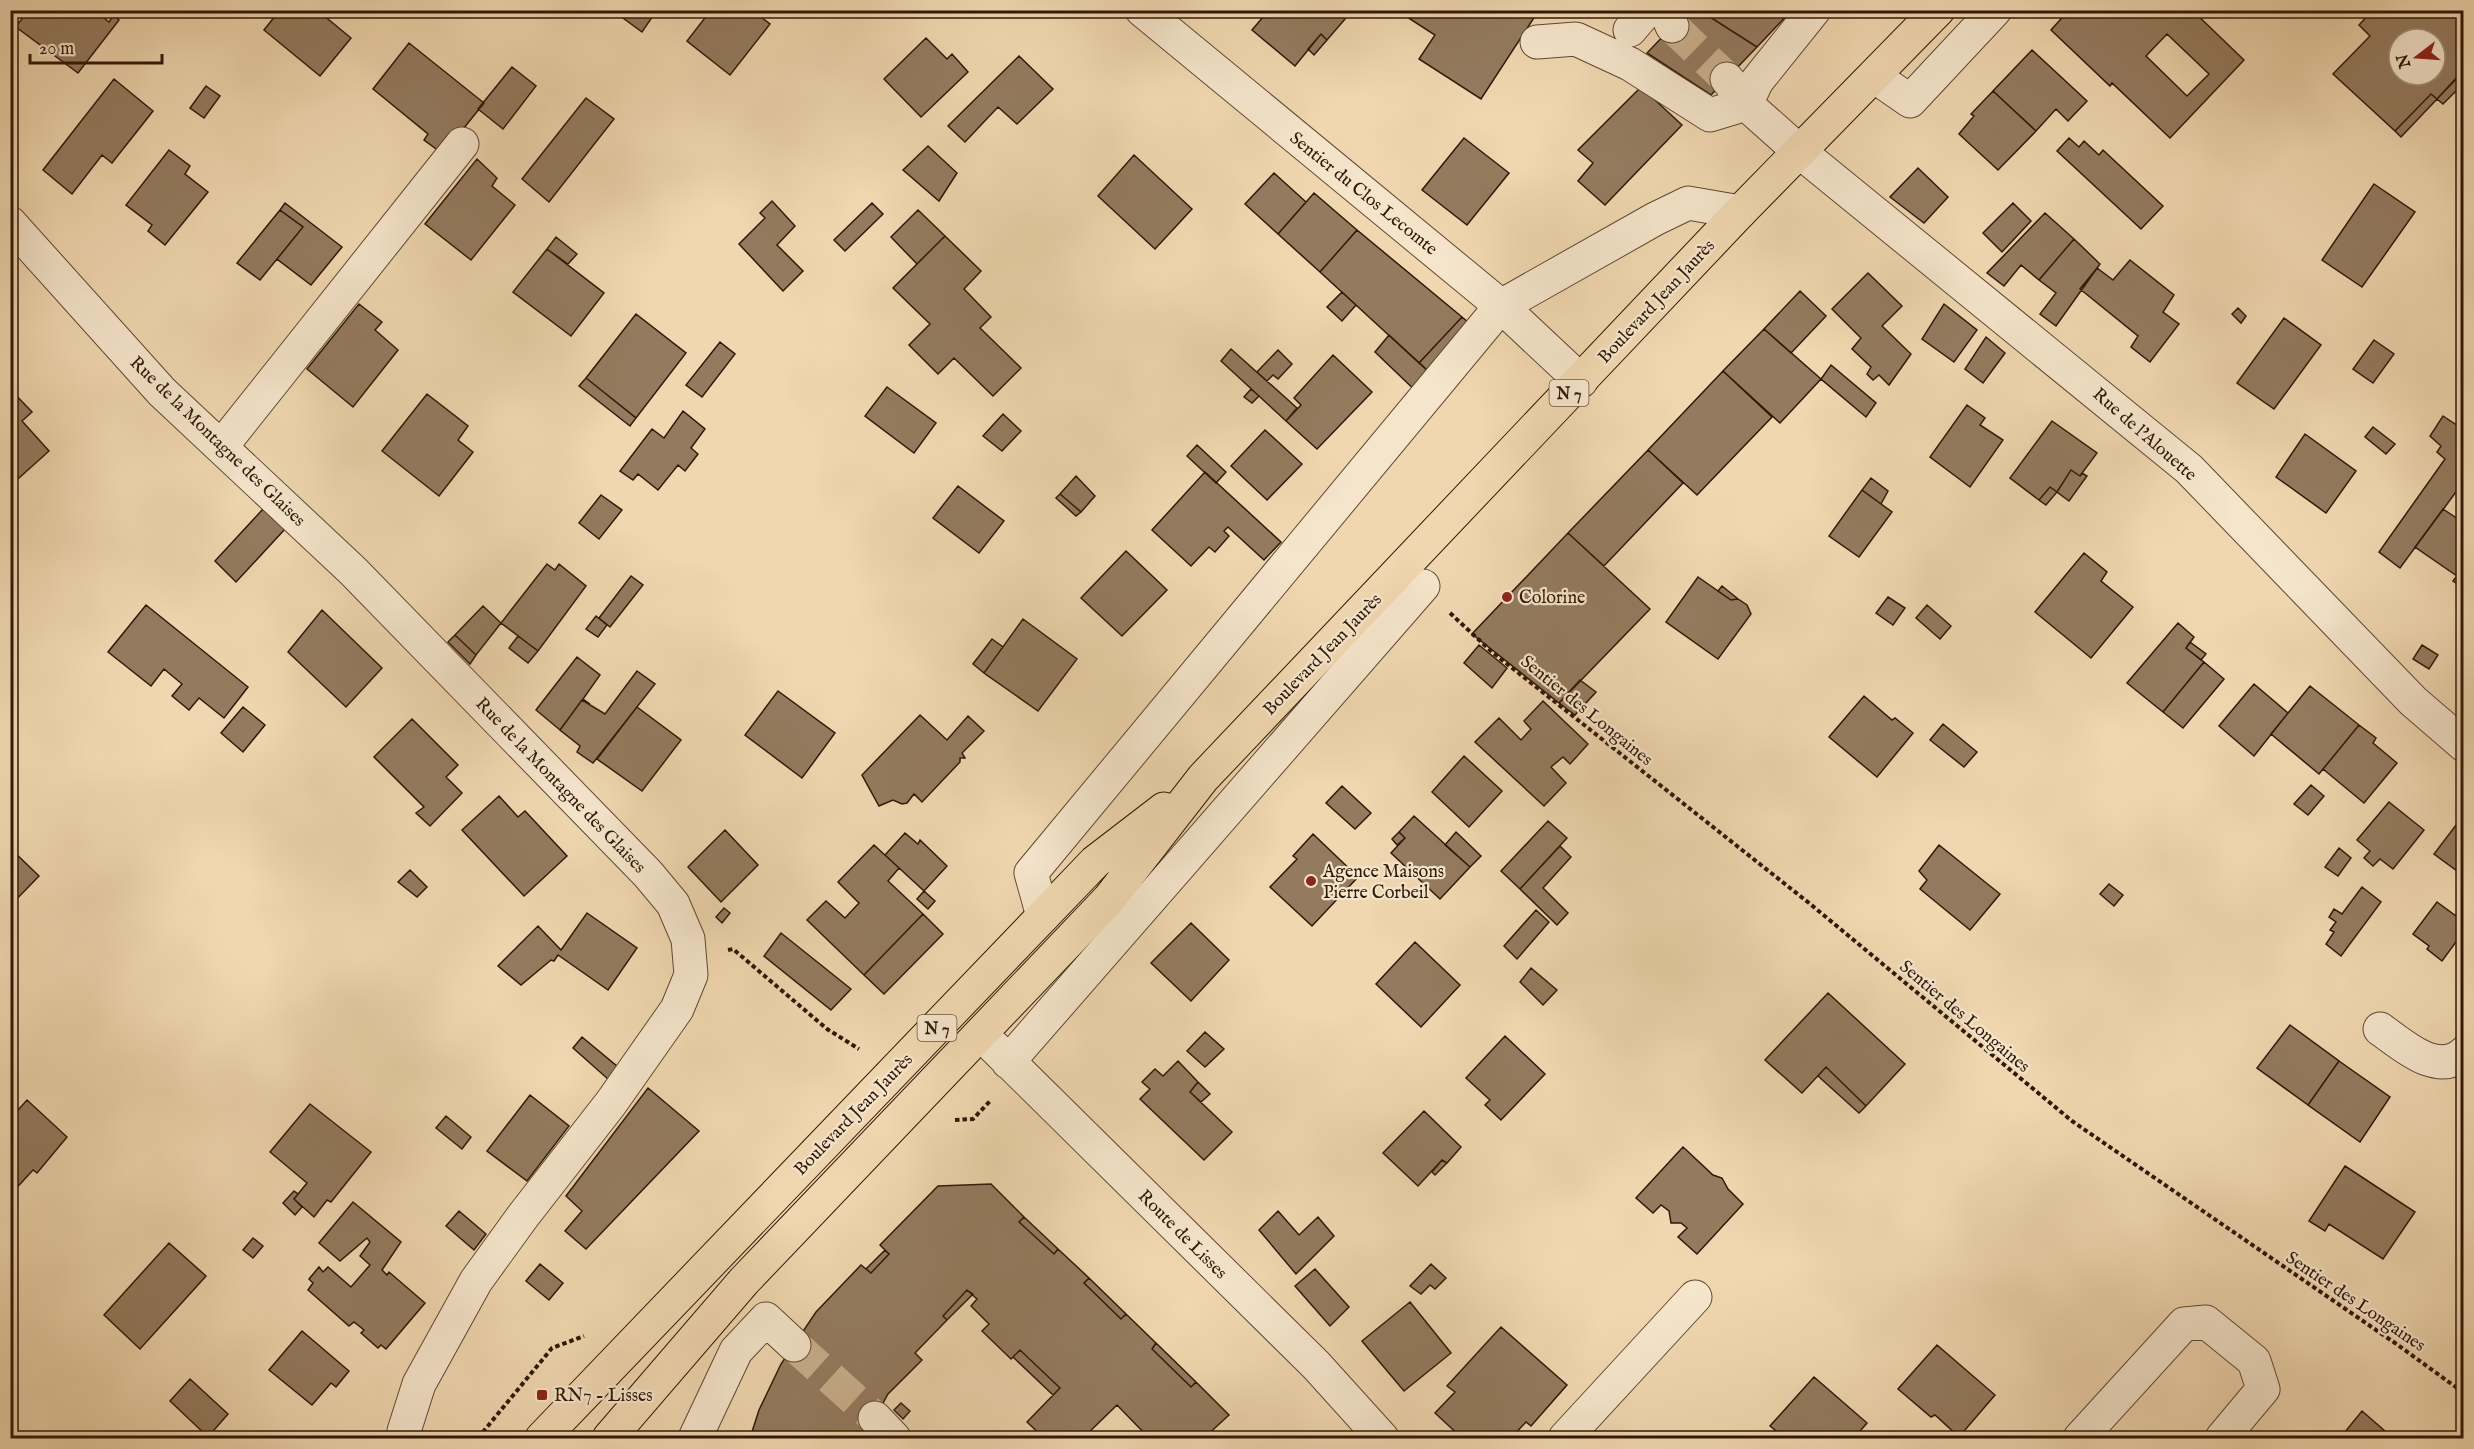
<svg xmlns="http://www.w3.org/2000/svg" width="2474" height="1449" font-family="'IM FELL English',serif">
  <style>
    .building { fill: #947b5f; stroke: #301808; stroke-width: 1.5; fill-rule: evenodd }
    .lines { fill: none; stroke-linecap: round; stroke-linejoin: round }
    .minor-tunnel { stroke: #cab18e; stroke-width: 33; stroke-dasharray: 33 16; stroke-linecap: butt }
    .minor-casing { stroke: #604832; stroke-width: 35 }
    .major-casing { stroke: #301808; stroke-width: 35 }
    .path { stroke: #301808; stroke-width: 4; stroke-dasharray: 4.5 3; stroke-linecap: butt }
    .minor { stroke: #f5e5cb; stroke-width: 33 }
    .major { stroke: #f0d7af; stroke-width: 33 }
    .poi-dot { fill: #8f2418; stroke: #f5e5cb; stroke-width: 2 }
    .labels { text-anchor: middle; stroke-width: 4.5; stroke-linejoin: round; paint-order: stroke }
    .shield { fill: #f5e5cb; stroke: #6b5642; stroke-width: 1.5 }
    .shield-label { font-size: 16px; font-weight: bold; fill: #301808 }
    .street-label { font-size: 18px; fill: #301808; stroke: #f5e5cb }
    .poi-label { font-size: 18px; fill: #301808; stroke: #f5e5cb; text-anchor: start }
  </style>
  <rect width="100%" height="100%" fill="#f0d7af"/>
  <filter id="stains"><feTurbulence type="fractalNoise" baseFrequency=".00333" numOctaves="4"/><feColorMatrix values="0 0 0 0 .2 0 0 0 0 .09 0 0 0 0 .02 0 0 0 .5 -.17"/></filter>
  <radialGradient id="worn" r=".72"><stop offset=".6" stop-color="#630" stop-opacity="0"/><stop offset="1" stop-color="#630" stop-opacity=".3"/></radialGradient>
  <path class="building" d="M28 10H94L109 22 114 15 119 20 78 73 16 27Z
    M280 10H317L351 38 320 76 264 30Z
    M612 10H657L642 32Z
    M711 10H742L750 16 753 11 770 24 730 75 687 41Z
    M1269 10H1334L1345 19 1327 40 1321 34 1295 66 1252 30Z
    M1412 10H1539L1481 99 1419 59 1435 35 1407 17Z
    M1688 10H1699L1757 47 1711 95 1647 53Z
    M1699 10H1792L1757 47Z
    M2069 10H2192L2244 60 2170 138 2112 83 2110 86 2051 30ZM2167 34 2209 74 2187 96 2146 56Z
    M2373 10H2464V71L2437 99 2431 94 2395 131 2333 74 2370 36 2359 25ZM2399 39H2435V75H2399Z
    M1321 34 1327 40 1314 55 1308 49Z
    M926 38 947 59 952 54 968 72 921 117 884 79Z
    M409 43 484 103 443 154 424 140 428 134 373 89Z
    M2032 50 2087 101 2068 121 2056 109 2036 131 1993 91Z
    M1019 56 1053 89 1017 124 998 107 965 142 948 126Z
    M512 67 536 86 503 129 478 109Z
    M2459 75 2464 83 2443 104 2437 99Z
    M114 79 153 111 112 163 102 155 72 194 43 170Z
    M206 86 220 96 204 118 190 108Z
    M1641 87 1682 125 1605 205 1578 181 1593 163 1578 150Z
    M1993 91 2036 131 1998 170 1959 134 1974 116 1971 114Z
    M2431 94 2437 99 2401 137 2395 131Z
    M586 98 614 119 549 202 522 179Z
    M1464 138 1509 173 1467 225 1422 190Z
    M2069 138 2079 147 2084 141 2099 155 2103 150 2163 206 2141 229 2057 151Z
    M928 146 957 173 939 201 903 170Z
    M169 150 190 166 185 174 208 192 165 245 148 231 152 225 126 205Z
    M1134 155 1192 209 1155 249 1098 196Z
    M477 159 497 178 492 186 515 205 471 260 425 224Z
    M1918 168 1948 197 1924 223 1890 197Z
    M1274 173 1306 202 1278 234 1245 204Z
    M2374 184 2415 212 2362 287 2322 260Z
    M1314 193 1357 230 1320 272 1278 234Z
    M772 201 795 226 777 245 803 271 783 291 739 244 765 218 760 213Z
    M285 203 342 247 311 285 277 259 303 227 280 210Z
    M872 203 883 214 845 251 834 240Z
    M2013 203 2031 221 2002 252 1983 233Z
    M280 210 303 227 260 280 237 263Z
    M918 210 945 236 917 264 891 237Z
    M2045 213 2074 239 2039 280 2021 265 2004 286 1987 273Z
    M1357 230 1462 317 1419 363 1320 272Z
    M945 236 981 271 964 289 991 317 980 328 1021 368 993 396 954 358 938 374 909 345 930 324 893 288Z
    M556 237 577 254 568 264 547 249Z
    M2074 239 2100 264 2056 326 2040 314 2056 293 2039 280Z
    M547 249 604 293 571 336 513 292Z
    M2130 260 2174 295 2163 312 2179 324 2150 362 2131 347 2138 336 2080 289 2097 268 2113 280Z
    M1868 273 1902 306 1882 326 1911 354 1889 385 1879 375 1873 380 1867 374 1871 367 1852 349 1861 338 1832 309Z
    M1800 291 1826 316 1791 353 1764 329Z
    M1342 292 1356 305 1342 321 1327 307Z
    M359 304 382 322 375 330 398 350 353 407 307 369Z
    M1944 304 1977 330 1954 362 1922 339Z
    M2238 308 2246 316 2241 323 2232 314Z
    M636 314 686 353 636 418 586 378Z
    M1462 317 1482 334 1438 380 1419 363Z
    M2284 318 2321 345 2274 409 2237 383Z
    M1764 329 1821 379 1780 423 1723 371Z
    M1389 335 1438 380 1422 397 1375 352Z
    M1986 337 2005 353 1983 383 1965 369Z
    M2374 340 2394 354 2373 383 2353 369Z
    M720 342 735 354 702 397 686 385Z
    M1231 349 1297 408 1286 421 1221 361Z
    M1278 350 1292 364 1278 379 1273 375 1267 381 1257 372Z
    M1333 355 1372 392 1317 449 1286 421 1301 405 1294 398Z
    M1831 365 1876 403 1866 417 1821 379Z
    M1723 371 1772 417 1697 495 1648 450Z
    M586 378 636 418 630 426 579 386Z
    M887 387 936 423 914 453 865 416Z
    M10 389 32 412 22 421 49 451 10 486Z
    M1251 389 1259 396 1252 403 1244 397Z
    M427 394 468 426 458 440 473 452 439 496 382 451Z
    M1967 405 1985 418 1980 425 2003 440 1970 487 1930 457Z
    M683 411 705 429 691 448 698 454 685 471 678 465 658 490 638 474 633 480 620 471 652 429 664 438Z
    M1003 414 1021 431 1002 451 983 436Z
    M2443 416 2464 430V481L2400 568 2379 552 2445 459 2437 452 2441 446 2430 436Z
    M2052 421 2097 453 2080 476 2071 470 2057 492 2050 487 2039 500 2010 478Z
    M2373 427 2395 444 2386 454 2365 437Z
    M1265 430 1302 464 1267 500 1231 466Z
    M2305 434 2356 471 2326 513 2276 477Z
    M1197 445 1226 472 1216 483 1187 456Z
    M1648 450 1683 483 1604 566 1568 533Z
    M2071 470 2080 476 2082 473 2087 476 2069 501 2057 492Z
    M1205 472 1281 542 1264 560 1228 527 1224 531 1229 536 1215 552 1209 547 1191 566 1152 530Z
    M1076 476 1095 496 1081 512 1060 494Z
    M1871 478 1888 491 1881 504 1862 490Z
    M958 486 1004 521 979 553 933 518Z
    M2050 487 2057 492 2046 505 2039 500Z
    M1862 490 1892 512 1859 557 1829 536Z
    M1060 494 1081 512 1076 516 1056 498Z
    M601 495 622 510 599 539 579 523Z
    M263 509 285 529 236 582 215 561Z
    M2443 509 2464 523V566L2457 576 2415 547Z
    M1568 533 1650 609 1559 703 1472 634Z
    M1126 551 1167 590 1122 636 1081 598Z
    M2084 553 2107 572 2101 581 2133 607 2091 658 2035 612Z
    M547 564 555 570 559 564 586 586 538 651 501 623Z
    M2464 566V588L2453 581Z
    M631 576 643 585 610 627 599 618Z
    M1698 577 1731 600 1738 599 1747 605 1751 614 1718 659 1666 622Z
    M1722 586 1738 599 1731 600 1718 591Z
    M1888 597 1905 608 1893 625 1876 613Z
    M146 605 248 687 224 718 199 698 189 710 172 696 182 684 164 669 151 686 108 652Z
    M1927 605 1951 626 1940 639 1916 618Z
    M483 606 501 623 476 655 455 635Z
    M322 610 382 668 346 707 288 652Z
    M596 616 607 625 598 637 586 629Z
    M1023 619 1077 659 1038 711 984 673Z
    M2178 623 2194 637 2186 648 2204 662 2163 712 2127 683Z
    M455 635 476 655 470 664 448 642Z
    M518 636 538 651 528 663 509 648Z
    M992 639 1003 647 984 673 973 664Z
    M2190 642 2206 654 2201 660 2186 648Z
    M1479 645 1507 668 1492 688 1464 663Z
    M2422 645 2438 655 2429 669 2413 659Z
    M577 657 600 675 583 699 590 704 582 700 560 730 536 710Z
    M2204 662 2224 679 2183 728 2163 712Z
    M637 671 655 684 593 763 577 752 580 746 560 730 582 700 605 714Z
    M1580 680 1596 692 1575 715 1559 703Z
    M2254 684 2288 713 2254 756 2219 726Z
    M2310 686 2359 725 2319 774 2271 734Z
    M778 691 835 733 802 778 745 735Z
    M1864 696 1892 720 1895 718 1913 733 1877 777 1829 737Z
    M1543 701 1588 744 1570 764 1563 757 1551 767 1566 783 1544 806 1475 742 1499 718 1521 740 1531 729 1524 721Z
    M243 707 265 725 243 752 221 733Z
    M637 707 681 740 642 791 597 759Z
    M920 715 947 740 968 716 984 731 962 753 965 758H960V762L922 802 914 794 907 803 902 804 893 800 879 806 862 775Z
    M412 719 458 765 446 777 462 793 430 826 416 813 424 807 374 757Z
    M1943 724 1977 752 1964 767 1930 740Z
    M2359 725 2376 738 2373 743 2397 763 2364 803 2323 769Z
    M1464 756 1502 791 1469 827 1432 792Z
    M2311 785 2324 796 2308 815 2294 804Z
    M1342 786 1371 813 1355 829 1326 803Z
    M499 796 518 817 525 811 567 856 524 896 462 830Z
    M2389 802 2424 830 2393 869 2380 859 2373 866 2364 858 2370 851 2357 840Z
    M1414 816 1470 867 1440 899 1391 853 1405 838 1399 832Z
    M2463 816 2464 817V876L2434 854Z
    M1548 821 1567 838 1520 889 1501 871Z
    M725 830 758 865 721 902 688 867Z
    M1399 832 1405 838 1397 845 1392 839Z
    M1456 832 1481 856 1470 867 1445 845Z
    M905 833 918 844 920 840 947 866 924 891 885 855Z
    M1313 834 1358 877 1312 926 1270 887 1297 859 1293 856Z
    M874 845 899 868 888 881 923 914 864 975 807 920 826 901 845 918 859 903 838 882Z
    M1939 845 2000 894 1970 930 1920 889 1927 880 1919 871Z
    M1560 846 1571 857 1543 888 1568 913 1557 925 1520 889Z
    M10 848 39 876 10 906Z
    M2339 848 2351 858 2338 876 2325 867Z
    M410 870 427 887 417 897 398 882Z
    M2109 884 2123 895 2114 906 2100 894Z
    M2362 887 2381 902 2341 956 2326 944 2334 932 2330 930 2336 922 2329 917 2334 909 2342 914Z
    M924 891 935 901 928 909 917 899Z
    M2437 902 2464 922V931L2442 961 2427 949 2429 946 2413 934Z
    M724 908 730 913 722 923 716 917Z
    M1536 910 1549 922 1517 959 1504 946Z
    M587 913 637 948 608 990 558 955 554 961 551 960 521 985 498 966 538 926 561 950Z
    M923 914 943 934 884 994 864 975Z
    M1191 923 1229 960 1191 1001 1151 963Z
    M781 933 851 989 831 1010 764 956Z
    M1415 942 1460 985 1421 1027 1376 984Z
    M1531 968 1557 990 1543 1005 1520 982Z
    M1828 993 1905 1064 1866 1106 1826 1067 1802 1093 1765 1060Z
    M2290 1025 2339 1061 2308 1105 2257 1068Z
    M1205 1032 1224 1049 1205 1067 1187 1051Z
    M1505 1036 1545 1074 1501 1120 1485 1105 1490 1100 1466 1078Z
    M582 1037 618 1067 609 1080 573 1048Z
    M1178 1061 1198 1082 1190 1092 1232 1132 1204 1160 1140 1099 1150 1089 1142 1082 1155 1069 1163 1076Z
    M2339 1061 2390 1097 2360 1142 2308 1105Z
    M1826 1067 1866 1106 1859 1113 1818 1076Z
    M1198 1082 1210 1094 1201 1102 1190 1092Z
    M648 1088 699 1131 586 1249 565 1231 582 1211 566 1196Z
    M530 1095 569 1126 527 1181 487 1151Z
    M27 1100 67 1137 37 1173 33 1170 10 1195V1119Z
    M310 1104 371 1152 331 1202 327 1200 314 1217 294 1199 307 1183 270 1152Z
    M1424 1111 1461 1147 1447 1163 1442 1160 1418 1186 1383 1153Z
    M446 1116 471 1137 462 1149 436 1128Z
    M1683 1147 1713 1175 1722 1178 1728 1189 1743 1204 1697 1254 1678 1237 1687 1228 1681 1223H1671L1669 1211 1661 1205 1653 1213 1636 1198Z
    M1442 1160 1447 1163 1435 1175 1432 1172Z
    M2345 1166 2415 1212 2383 1259 2329 1224 2325 1231 2309 1221Z
    M991 1184 1024 1217 1019 1222 1054 1254 1058 1249 1089 1278 1084 1283 1121 1319 1126 1314 1156 1343 1152 1349 1191 1387 1196 1382 1229 1415 1204 1438H1149L1117 1405 1083 1438H1044L1027 1422 1060 1388 1020 1350 1011 1359 982 1331 989 1324 971 1306 977 1299 967 1290 943 1316 947 1320 915 1353 922 1360 888 1394 864 1438H750L759 1410 781 1364 816 1312 861 1265 871 1273 889 1254 880 1245 938 1186Z
    M294 1191 298 1194 294 1199 302 1207 295 1215 283 1203Z
    M353 1202 401 1242 382 1270 387 1275 389 1272 425 1303 386 1349 381 1345 378 1348 361 1333 364 1330 354 1322 349 1326 308 1290 313 1283 309 1279 319 1267 323 1272 328 1267 351 1287 370 1265 360 1256 370 1242 367 1238 340 1261 319 1243Z
    M459 1211 486 1234 474 1250 446 1226Z
    M1278 1211 1299 1235 1318 1217 1334 1236 1296 1274 1259 1230Z
    M1024 1217 1058 1249 1054 1254 1019 1222Z
    M253 1238 263 1246 253 1258 243 1250Z
    M169 1243 206 1276 140 1349 104 1315Z
    M885 1250 889 1254 871 1273 866 1269Z
    M540 1264 563 1283 549 1300 526 1281Z
    M1431 1264 1446 1278 1435 1289 1430 1285 1421 1294 1410 1286Z
    M1315 1269 1349 1307 1330 1326 1295 1286Z
    M1089 1278 1126 1314 1121 1319 1084 1283Z
    M967 1290 973 1294 947 1320 943 1316Z
    M1410 1302 1451 1353 1404 1391 1362 1341Z
    M1501 1327 1567 1385 1531 1426 1526 1422 1511 1438H1462L1435 1413 1455 1392 1447 1386Z
    M302 1331 349 1371 336 1387 331 1383 312 1405 269 1370Z
    M1156 1343 1196 1382 1191 1387 1152 1349Z
    M1937 1345 1995 1395 1959 1437 1935 1415 1931 1417 1898 1389Z
    M1020 1350 1060 1388 1053 1395 1013 1357Z
    M1814 1377 1867 1423 1854 1438H1785L1770 1426Z
    M190 1379 228 1414 208 1437 170 1401Z
    M901 1403 910 1411 903 1419 894 1410Z
    M2362 1411 2393 1438H2340Z"/>
  <g class="lines">
    <path class="minor-tunnel" d="M1672 26 1727 79
      M794 1345 875 1418"/>
    <defs>
      <path id="minor" d="M1142 10 1501 306 1581 381
        M1665 10 1672 26
        M1630 30 1647 10
        M1537 42 1576 39 1630 64 1710 115 1746 104 1800 152 2189 469 2413 701 2464 745
        M1874 76 1910 101 1995 10
        M1727 79 1746 104 1757 81 1814 10
        M10 223 162 392 353 571 648 874 673 904 688 939 691 975 677 1009 611 1103 523 1216 476 1281 419 1384 404 1431 406 1438
        M221 447 462 144
        M1043 916 1031 873 1501 306 1655 219 1688 203 1740 212
        M2380 1029C2402 1044 2437 1078 2464 1053
        M993 1046 1316 1365 1382 1438
        M1008 1062 1423 586
        M875 1418 894 1438
        M695 1438 736 1351 766 1319 794 1345
        M1565 1438 1695 1297
        M2080 1438 2184 1324 2206 1322 2254 1361 2263 1389 2222 1438"/>
      <path id="major" d="M542 1438 1095 862 1164 809
        M609 1438 744 1281 1109 899 1203 778 1740 212 1938 10"/>
    </defs>
    <use href="#minor" class="minor-casing"/>
    <use href="#major" class="major-casing"/>
    <path class="path" d="M1450 613 1492 652 1809 903 2072 1121 2395 1343 2464 1393
      M728 950 733 949 827 1029 859 1049
      M955 1120 973 1119 991 1100
      M478 1438 552 1348 584 1336"/>
    <use href="#minor" class="minor"/>
    <use href="#major" class="major"/>
  </g>
  <g class="poi-dot">
    <circle cx="1507" cy="597" r="6"/>
    <circle cx="1311" cy="881" r="6"/>
    <rect x="536" y="1389" width="12" height="12" rx="3"/>
  </g>
  <g class="labels">
    <g class="shield">
      <rect x="1549.5" y="380" width="39" height="26" rx="4.5"/>
      <rect x="917.5" y="1015" width="39" height="26" rx="4.5"/>
    </g>
    <g class="shield-label">
      <text x="1569" y="399">N 7</text>
      <text x="937" y="1034">N 7</text>
    </g>
    <g class="street-label">
      <text transform="translate(1364 193) rotate(39)" y="6">Sentier du Clos Lecomte</text>
      <text transform="translate(1656 301) rotate(-47)" y="6">Boulevard Jean Jaurès</text>
      <text transform="translate(2145 434) rotate(41)" y="6">Rue de l'Alouette</text>
      <text transform="translate(218 441) rotate(44)" y="6">Rue de la Montagne des Glaises</text>
      <text transform="translate(1322 654) rotate(-46)" y="6">Boulevard Jean Jaurès</text>
      <text transform="translate(1587 710) rotate(39)" y="6">Sentier des Longaines</text>
      <text transform="translate(561 785) rotate(46)" y="6">Rue de la Montagne des Glaises</text>
      <text transform="translate(1965 1016) rotate(40)" y="6">Sentier des Longaines</text>
      <text transform="translate(853 1114) rotate(-46)" y="6">Boulevard Jean Jaurès</text>
      <text transform="translate(1183 1234) rotate(45)" y="6">Route de Lisses</text>
      <text transform="translate(2356 1301) rotate(34)" y="6">Sentier des Longaines</text>
    </g>
    <g class="poi-label">
      <text x="1519" y="603">Colorine</text>
      <text x="1323" y="877">Agence Maisons<tspan x="1323" dy="21">Pierre Corbeil</tspan></text>
      <text x="554" y="1401">RN7 - Lisses</text>
    </g>
  </g>
  <rect width="2474" height="1449" fill="none" stroke="#f0d7af" stroke-width="36"/>
  <rect x="12" y="12" width="2450" height="1425" fill="none" stroke="#301808" stroke-width="3"/>
  <rect x="18" y="18" width="2438" height="1413" fill="none" stroke="#301808" stroke-width="1.5"/>
  <g transform="translate(2417 57) rotate(253)"><circle r="28" fill="#f5e5cb" stroke="#a6937d" stroke-width="1.5"/>
  <path d="M0-4.5L10 22L0 15L-10 22Z" fill="#8f2418"/>
  <text y="-9" font-size="16" font-weight="bold" text-anchor="middle" fill="#301808">N</text>
  </g>
  <path d="M30 54v9h132v-9" fill="none" stroke="#301808" stroke-width="3"/>
  <text x="39" y="54" font-size="18" fill="#301808" stroke="#f5e5cb" stroke-width="4.5" paint-order="stroke">20 m</text>
  <rect width="100%" height="100%" filter="url(#stains)"/>
  <rect width="100%" height="100%" fill="url(#worn)"/>
</svg>
